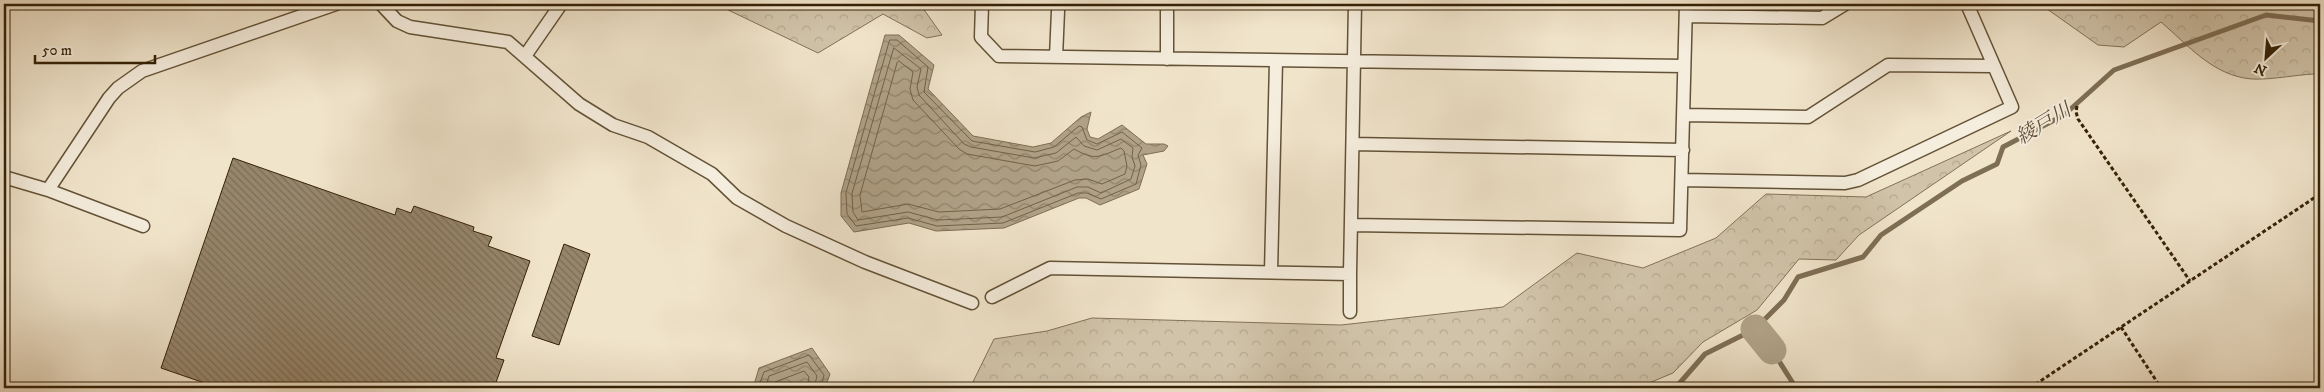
<svg xmlns="http://www.w3.org/2000/svg" width="2324" height="392" font-family="'IM FELL DW Pica','Noto Serif JP',serif">
  <style>
    .forest { fill: url(#forest-crowns); stroke: #827257 }
    .water { fill: url(#water-waves); stroke: #7e6e54 }
    .lines { fill: none; stroke-linecap: round; stroke-linejoin: round }
    .shore { stroke: #726246; stroke-width: 1 }
    .stream { stroke: #7e6e54; stroke-width: 5 }
    .river { stroke: #b0a288; stroke-width: 29 }
    .building { fill: url(#building-back-hatch); stroke: #342105 }
    .minor-casing { stroke: #635236; stroke-width: 15 }
    .path { stroke: #342105; stroke-width: 3; stroke-dasharray: 4 2.5; stroke-linecap: butt }
    .minor { stroke: #f5eddd; stroke-width: 12 }
    .labels { text-anchor: middle; stroke-width: 4; stroke-linejoin: round; paint-order: stroke }
    .water-label { font-size: 20px; font-style: italic; fill: #5f4e33; stroke: #f5eddd }
  </style>
  <defs>
    <pattern id="forest-crowns" width="20" height="18" patternUnits="userSpaceOnUse" patternTransform="scale(1.25)"><rect width="20" height="18" fill="#d0c3a9"/><path d="M2 6a3 3 0 1 1 6 0M12 15a3 3 0 1 1 6 0" fill="none" stroke="#b3a790"/></pattern>
    <pattern id="water-waves" width="16" height="10" patternUnits="userSpaceOnUse" patternTransform="scale(1.25)"><rect width="16" height="10" fill="#b0a288"/><path d="M0 5q4-4 8 0t8 0" fill="none" stroke="#90846d"/></pattern>
    <pattern id="building-back-hatch" width="6" height="6" patternUnits="userSpaceOnUse" patternTransform="scale(1.25)"><rect width="6" height="6" fill="#96866c"/><path d="M-1 5l2 2M0 0l6 6M5-1l2 2" fill="none" stroke="#7b6d57"/></pattern>
  </defs>
  <rect width="100%" height="100%" fill="#f0e4cb"/>
  <filter id="stains"><feTurbulence type="fractalNoise" baseFrequency=".004" numOctaves="4"/><feColorMatrix values="0 0 0 0 .2 0 0 0 0 .09 0 0 0 0 .02 0 0 0 .5 -.17"/></filter>
  <radialGradient id="worn" r=".72"><stop offset=".6" stop-color="#630" stop-opacity="0"/><stop offset="1" stop-color="#630" stop-opacity=".3"/></radialGradient>
  <path class="forest" d="M669 4H920L942 35 927 38 883 14 818 53 724 8H675Z
    M2040 4H2320V76L2314 74C2294 75 2271 80 2252 79 2213 76 2188 45 2161 22L2124 47 2098 45Z
    M2011 131 1859 235 1836 260 1799 259 1757 310 1703 342 1673 373 1637 388H970L994 339 1047 331 1092 318 1341 325 1503 307 1577 253 1643 268 1716 238 1766 194 1866 197Z"/>
  <path class="water" d="M885 35H899L934 65 928 89 973 136 1033 147 1051 143 1081 117 1091 112 1087 129 1090 137 1098 139 1122 125 1146 144H1164L1168 146 1164 151 1143 155 1147 164 1139 189 1100 205 1086 198H1079L1004 228 936 231 909 223 854 232 841 216V193Z
    M812 348 830 374 825 388H753L759 368Z"/>
  <g class="lines">
    <path class="shore" d="M890 40H897L928 67 924 92 972 141 1035 152 1054 147 1079 126 1082 127 1087 140 1097 144 1122 132 1142 148 1138 155 1141 165 1136 184 1101 199 1087 193H1078L1003 223 937 226 908 218 856 226 847 214 846 193Z
      M894 48 921 69 917 87 919 95 964 144 971 147 1034 158 1056 153 1076 137 1084 146 1097 150 1121 139 1133 148 1132 157 1135 166 1131 179 1101 193 1088 187H1077L1002 217 938 220 908 212 858 220 853 212 852 194Z
      M899 61 913 72 910 89 913 100 959 149 967 154 1035 166 1058 161 1074 149C1096 161 1098 157 1121 148L1124 151 1127 166 1125 174 1102 184 1088 179 1075 180 1000 209 939 212 908 204 862 212 860 195 897 63Z
      M758 388 764 372 809 355 824 375 821 388
      M765 388 769 376 807 362 817 376 814 388
      M773 388 775 382 804 371 809 377 807 388"/>
    <path class="stream" d="M4 16 7 8 11 4
      M1772 350 1796 388
      M1672 388 1678 385 1705 354 1755 329 1784 300 1798 277 1863 257 1881 235 1962 181 1997 164 2003 147 2064 115 2114 70 2266 15 2320 21"/>
    <path class="river" d="M1755 329 1772 350"/>
  </g>
  <path class="building" d="M233 158 395 215 397 208 411 213 414 206 474 227 473 231 492 237 488 246 530 261 496 358 504 360 494 388H219L161 368Z
    M564 244 590 254 559 345 532 336Z"/>
  <g class="lines">
    <defs>
      <path id="minor" d="M381 4 397 21 410 27 508 42 579 104 613 125 648 137 712 174 737 198 786 226 865 262 972 303
        M982 4 981 37 999 56 1684 66
        M1686 16 1822 18 1845 4
        M525 56 561 4
        M1056 57 1058 11
        M1167 59V4
        M1684 115 1808 117 1888 65 1993 66
        M1353 144 1683 150
        M4 177 48 190 143 226
        M1682 180 1845 183 1858 180 2012 107 1967 4
        M48 190 109 98 118 88 142 71 336 4
        M1352 225 1680 230 1686 4
        M1271 272 1276 61
        M992 297 1050 268 1350 274 1355 4
        M1350 312V274"/>
    </defs>
    <use href="#minor" class="minor-casing"/>
    <path class="path" d="M2077 106 2076 112 2078 119 2190 281
      M2121 327 2161 388
      M2030 388 2320 194"/>
    <use href="#minor" class="minor"/>
  </g>
  <g class="labels">
    <g class="water-label">
      <text transform="translate(2043 123) rotate(-31)" y="7">綾戸川</text>
    </g>
  </g>
  <rect width="2324" height="392" fill="none" stroke="#f0e4cb" stroke-width="20"/>
  <rect x="5" y="5" width="2314" height="382" fill="none" stroke="#342105" stroke-width="2.5"/>
  <rect x="10" y="10" width="2304" height="372" fill="none" stroke="#342105"/>
  <g transform="translate(2266 58) rotate(206)" stroke="#f5eddd" stroke-width="4" paint-order="stroke">
  <path d="M0-4L9 19L0 12L-9 19Z" fill="#342105"/>
  <text y="-8" font-size="14" font-weight="bold" text-anchor="middle" fill="#342105">N</text>
  </g>
  <path d="M35 55v8h120v-8" fill="none" stroke="#342105" stroke-width="2.5"/>
  <text x="42" y="55" font-size="15" fill="#342105" stroke="#f5eddd" stroke-width="4" paint-order="stroke">50 m</text>
  <rect width="100%" height="100%" filter="url(#stains)"/>
  <rect width="100%" height="100%" fill="url(#worn)"/>
</svg>
